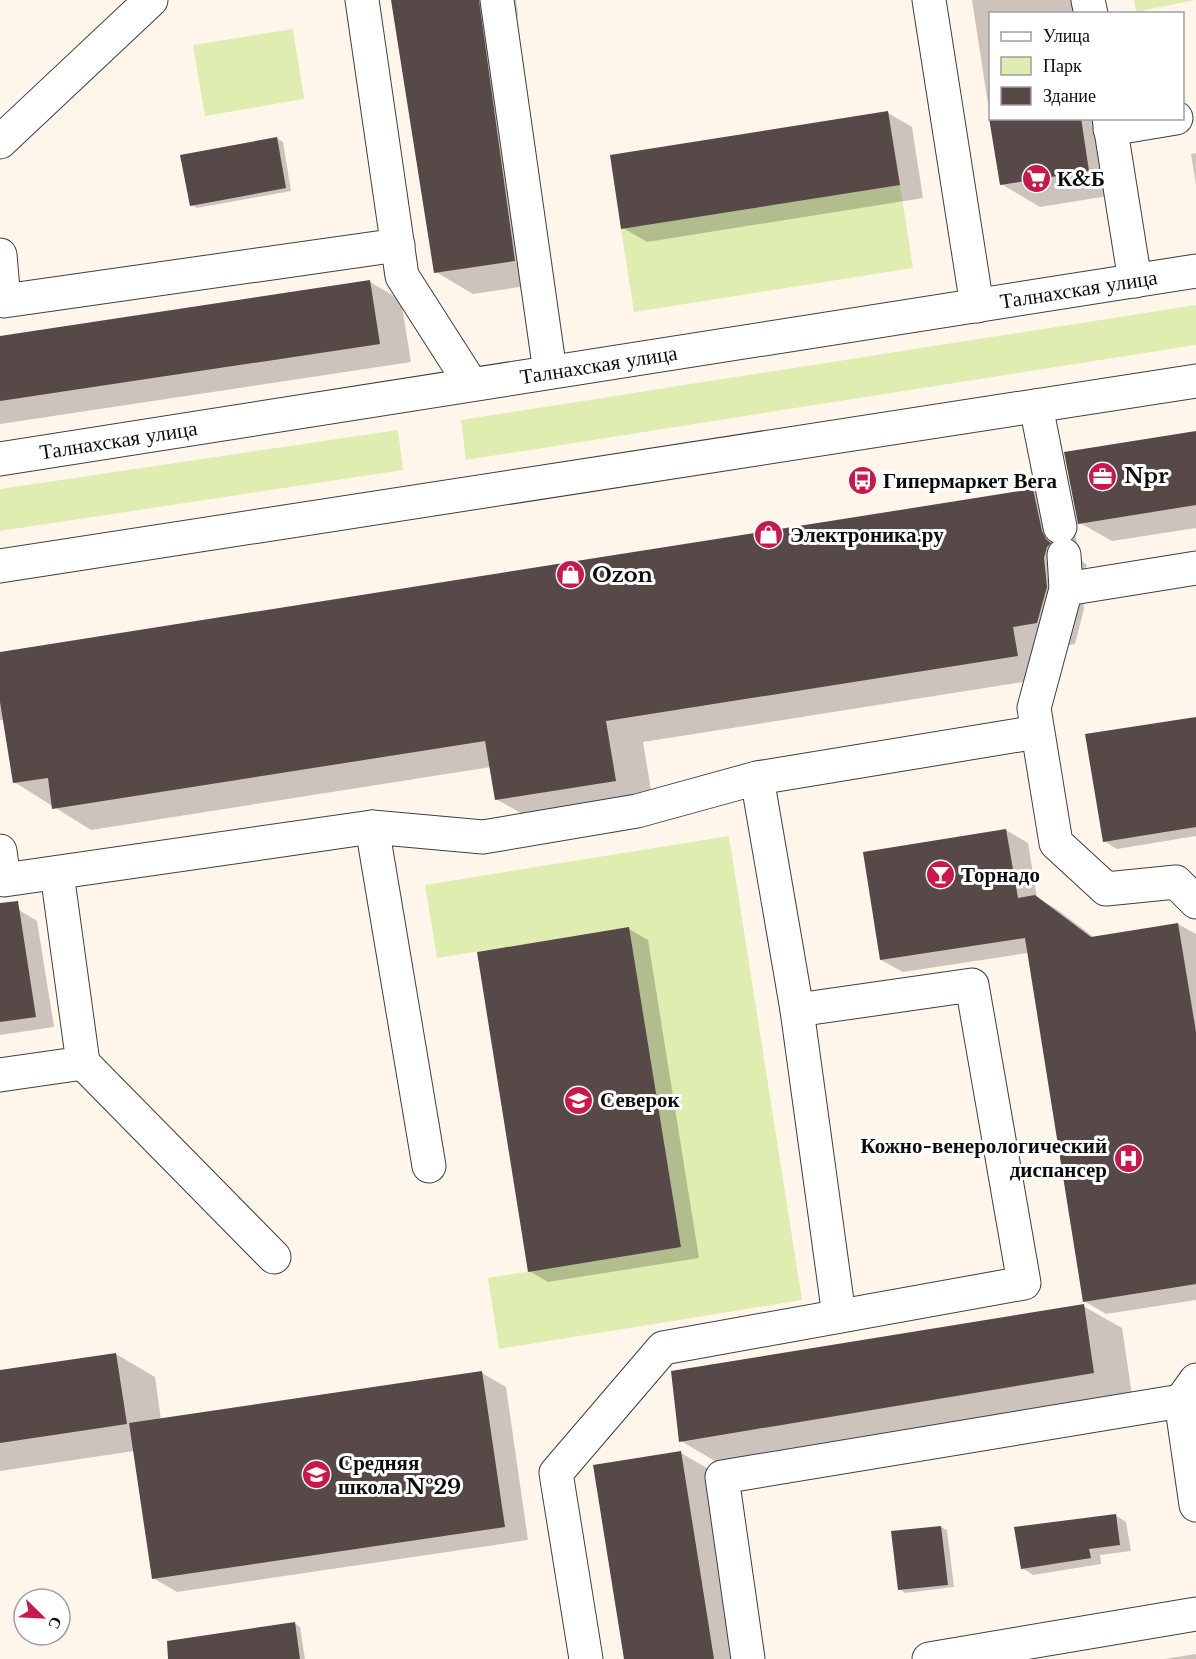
<svg xmlns="http://www.w3.org/2000/svg" width="1196" height="1659" font-family="'Libre Baskerville',serif">
  <style>
    .green { fill: #dfedb1 }
    .shadow { fill: #0003 }
    .building { fill: #564947 }
    .lines { fill: none; stroke-linecap: round; stroke-linejoin: round }
    .minor-casing { stroke: #3f3f3f; stroke-width: 35 }
    .minor { stroke: #fff; stroke-width: 33 }
    .labels { text-anchor: middle; stroke-width: 6; stroke-linejoin: round; paint-order: stroke }
    .poi-label { font-size: 21px; font-weight: bold; fill: #0c0c0c; stroke: #fff; text-anchor: start }
    .street-label { font-size: 21px; fill: #0c0c0c; stroke: #fff }
  </style>
  <rect width="100%" height="100%" fill="#fff6eb"/>
  <path class="green" d="M1134 0H1195L1136 12Z
    M293 29 304 99 205 116 193 45Z
    M900 185 913 268 634 312 621 229Z
    M1196 305V345L466 460 461 420Z
    M398 430 403 470 0 531V489Z
    M729 836 802 1300 499 1349 488 1278 681 1247 629 928 437 958 425 885Z"/>
  <path class="shadow" d="M393 0H516L518 14 516 25 552 282 473 294 436 272Z
    M972 0H1097L1100 14H990V117Z
    M888 113 912 127 923 198 647 242 623 228Z
    M991 118H1116L1127 193 1040 207 1001 184Z
    M277 138 283 142 291 191 197 208 191 205Z
    M1196 153V185L1191 154Z
    M370 282 401 300 411 362 0 424V337Z
    M1196 433V528L1112 541 1080 523Z
    M1033 491 1071 513 1079 553 1083 562 1087 565 1081 581 1084 609 1075 644 1050 648 1055 677 643 742 653 802 533 820 496 799 491 767 91 830 14 782 4 720H0V653Z
    M1196 718V836L1117 849 1104 841Z
    M1006 830 1028 843 1037 898 1058 910 1095 938 1178 924 1196 934V1300L1106 1314 1084 1301 1028 953 903 972 881 960Z
    M19 910 37 921 54 1027 0 1035V913Z
    M629 929 648 940 699 1258 548 1282 529 1271Z
    M1083 1306 1122 1328 1132 1395 720 1464 681 1441Z
    M116 1354 155 1377 161 1420 482 1373 506 1387 528 1540 177 1592 153 1578 134 1451 0 1471V1372Z
    M681 1453 719 1475 749 1659H625Z
    M1115 1515 1126 1522 1131 1551 1100 1555 1101 1564 1033 1575 1022 1568 1016 1528Z
    M941 1527 947 1530 954 1587 905 1593 900 1589Z
    M294 1623 300 1627 305 1659H203Z
    M1196 1654V1659H1164Z"/>
  <path class="building" d="M391 0H479L515 261 434 273Z
    M888 111 900 185 621 229 610 155Z
    M989 118H1081L1089 171 1000 185Z
    M277 137 286 188 190 206 180 155Z
    M370 280 380 344 0 401V336Z
    M1196 431V505L1078 524 1064 452Z
    M1033 489 1042 531 1046 539 1051 543 1047 547 1044 558 1047 587 1037 623 1013 627 1018 656 606 721 616 781 495 800 485 741 52 809 48 778 13 783 0 702V652Z
    M1196 717V827L1103 842 1085 734Z
    M1006 829 1018 898 1035 895 1091 937 1178 923 1196 1032V1284L1083 1302 1025 938 880 960 863 852Z
    M18 901 36 1017 0 1022V903Z
    M629 927 681 1247 528 1272 477 952Z
    M1084 1304 1094 1373 679 1442 671 1371Z
    M116 1353 127 1424 0 1443V1370Z
    M482 1371 505 1527 152 1579 129 1423Z
    M681 1451 714 1659H624L593 1465Z
    M1116 1514 1120 1545 1089 1549 1091 1558 1021 1569 1014 1527Z
    M941 1526 948 1585 898 1590 891 1531Z
    M295 1622 300 1659H168L167 1641Z"/>
  <g class="lines">
    <defs>
      <g id="minor">
        <path d="M362 0 402 276 471 384"/>
        <path d="M497 0 550 372"/>
        <path d="M929 0 977 306"/>
        <path d="M1088 0 1091 14"/>
        <path d="M1109 118 1135 281"/>
        <path d="M1110 129 1176 118"/>
        <path d="M0 142 151 0"/>
        <path d="M0 255 4 301 398 245"/>
        <path d="M1036 406 1060 527"/>
        <path id="s1" d="M0 459 1196 271"/>
        <path d="M1064 555 1066 589 1034 708 1056 843 1106 889 1176 882 1196 902"/>
        <path d="M0 566 1196 381"/>
        <path d="M1066 589 1196 568"/>
        <path d="M757 778 797 1010 839 1316"/>
        <path d="M372 827 429 1166"/>
        <path d="M0 851 4 880 372 827 483 837 637 811 757 778 1037 732"/>
        <path d="M83 1063 274 1257"/>
        <path d="M0 1075 83 1063 57 873"/>
        <path d="M1196 1380 1181 1401 1196 1505"/>
        <path d="M586 1659 556 1473 663 1348 1024 1283 972 985 797 1010"/>
        <path d="M748 1659 722 1477 1181 1401"/>
        <path d="M929 1659 1196 1614"/>
      </g>
    </defs>
    <use href="#minor" class="minor-casing"/>
    <use href="#minor" class="minor"/>
  </g>
  <defs>
    <symbol id="supermarket-disc" viewBox="-11 -11 22 22"><circle r="9.5" fill="#ca174c" stroke="#fff"/><path d="M-6-5.5h2.5l.6 2H6L4.5 2H-2.5L-4.4-4H-6ZM-1.5 3.2a1.3 1.3 0 1 0 .1 0ZM3 3.2a1.3 1.3 0 1 0 .1 0Z" fill="#fff"/></symbol>
    <symbol id="office-disc" viewBox="-11 -11 22 22"><circle r="9.5" fill="#ca174c" stroke="#fff"/><path d="M-6-3h4V-5.5h4V-3h4V5H-6ZM-1-4.5V-3h2v-1.5ZM-6 0V1H6V0Z" fill="#fff"/></symbol>
    <symbol id="bus-disc" viewBox="-11 -11 22 22"><circle r="9.5" fill="#ca174c" stroke="#fff"/><path d="M-5-6H5V4H4V6H2V4H-2V6H-4V4H-5ZM-3.5-4V0h7V-4ZM-3.5 1.2v1.5H-2V1.2ZM2 1.2v1.5H3.5V1.2Z" fill="#fff"/></symbol>
    <symbol id="shop-disc" viewBox="-11 -11 22 22"><circle r="9.5" fill="#ca174c" stroke="#fff"/><path d="M-5-2.5h2.3a2.7 3.5 0 0 1 5.4 0H5L5.5 6h-11ZM-1.5-2.5h3a1.5 2.3 0 0 0-3 0Z" fill="#fff"/></symbol>
    <symbol id="bar-disc" viewBox="-11 -11 22 22"><circle r="9.5" fill="#ca174c" stroke="#fff"/><path d="M-6-5H6L.8 .8V4.5H3.5V6h-7V4.5H-.8V.8Z" fill="#fff"/></symbol>
    <symbol id="school-disc" viewBox="-11 -11 22 22"><circle r="9.5" fill="#ca174c" stroke="#fff"/><path d="M0-5L7-2L0 1L-7-2ZM-4 1L0 2.5L4 1V4Q0 6-4 4Z" fill="#fff"/></symbol>
    <symbol id="hospital-disc" viewBox="-11 -11 22 22"><circle r="9.5" fill="#ca174c" stroke="#fff"/><path d="M-5-5h3v3.5h4V-5h3V5h-3V1.5h-4V5h-3Z" fill="#fff"/></symbol>
  </defs>
  <g fill-rule="evenodd">
    <use href="#supermarket-disc" x="1020" y="162" width="33" height="33"/>
    <use href="#office-disc" x="1086" y="460" width="33" height="33"/>
    <use href="#bus-disc" x="846" y="464" width="33" height="33"/>
    <use href="#shop-disc" x="752" y="518" width="33" height="33"/>
    <use href="#shop-disc" x="554" y="558" width="33" height="33"/>
    <use href="#bar-disc" x="924" y="858" width="33" height="33"/>
    <use href="#school-disc" x="562" y="1084" width="33" height="33"/>
    <use href="#hospital-disc" x="1112" y="1142" width="33" height="33"/>
    <use href="#school-disc" x="300" y="1458" width="33" height="33"/>
  </g>
  <g class="labels">
    <g class="poi-label">
      <text x="1057" y="186">К&amp;Б</text>
      <text x="1124" y="483">Npr</text>
      <text x="883" y="488">Гипермаркет Вега</text>
      <text x="790" y="542">Электроника.ру</text>
      <text x="592" y="582">Ozon</text>
      <text x="961" y="882">Торнадо</text>
      <text x="600" y="1107">Северок</text>
      <text x="1107" y="1153" text-anchor="end">Кожно-венерологический<tspan x="1107" dy="24">диспансер</tspan></text>
      <text x="338" y="1470">Средняя<tspan x="338" dy="24">школа №29</tspan></text>
    </g>
    <g class="street-label">
      <text dy="7" stroke="none"><textPath href="#s1" startOffset="1092">Талнахская улица</textPath></text>
      <text dy="7" stroke="none"><textPath href="#s1" startOffset="606">Талнахская улица</textPath></text>
      <text dy="7" stroke="none"><textPath href="#s1" startOffset="120">Талнахская улица</textPath></text>
    </g>
  </g>
  <rect x="989" y="12" width="195" height="108" fill="#ffffff" stroke="#9e9e9e" stroke-width="1.5"/>
  <rect x="1001" y="32" width="30" height="9" fill="#ffffff" stroke="#9e9e9e" stroke-width="1.5"/>
  <text x="1043" y="42" font-size="18" fill="#0c0c0c">Улица</text>
  <rect x="1001" y="57" width="30" height="18" fill="#dfedb1" stroke="#9e9e9e" stroke-width="1.5"/>
  <text x="1043" y="72" font-size="18" fill="#0c0c0c">Парк</text>
  <rect x="1001" y="87" width="30" height="18" fill="#564947" stroke="#9e9e9e" stroke-width="1.5"/>
  <text x="1043" y="102" font-size="18" fill="#0c0c0c">Здание</text>
  <g transform="translate(42 1617) rotate(114)"><circle r="28" fill="#ffffff" stroke="#9e9e9e" stroke-width="1.5"/>
  <path d="M0-4.5L10 22L0 15L-10 22Z" fill="#ca174c"/>
  <text y="-9" font-size="16" font-weight="bold" text-anchor="middle" fill="#0c0c0c">С</text>
  </g>
</svg>
